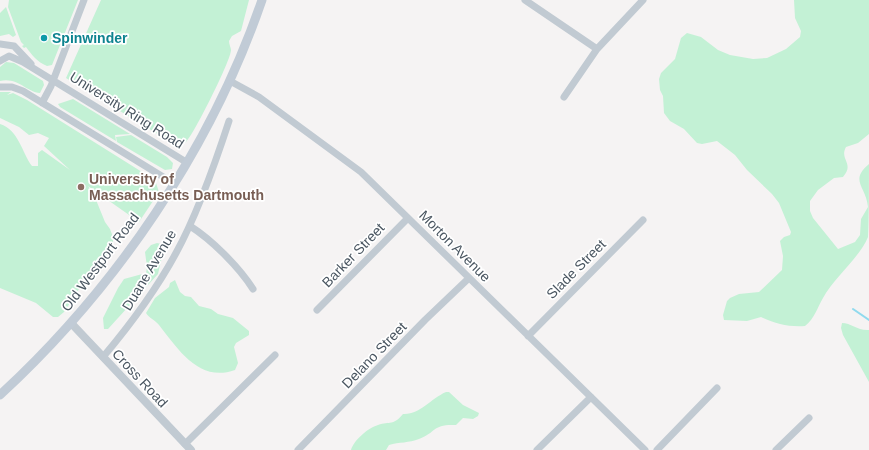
<svg xmlns="http://www.w3.org/2000/svg" width="869" height="450" font-family="Helvetica,sans-serif">
  <style>
    .green { fill: #c3f1d5 }
    .lines { fill: none; stroke-linecap: round; stroke-linejoin: round }
    .stream { stroke: #90daee; stroke-width: 2 }
    .minor { stroke: #c1cad2; stroke-width: 7 }
    .tertiary { stroke: #c1cad2; stroke-width: 8 }
    .secondary { stroke: #c1cbd6; stroke-width: 9 }
    .culture-dot { fill: #0f9aa8; stroke: #fff; stroke-width: 1.5 }
    .education-dot { fill: #8d6e63; stroke: #fff; stroke-width: 1.5 }
    .labels { text-anchor: middle; stroke-width: 3.5; stroke-linejoin: round; paint-order: stroke }
    .culture-label { font-size: 14px; font-weight: bold; fill: #0d838f; stroke: #fff; text-anchor: start }
    .street-label { font-size: 14px; fill: #4a5661; stroke: #fff }
    .education-label { font-size: 14px; font-weight: bold; fill: #785e54; stroke: #fff; text-anchor: start }
  </style>
  <rect width="100%" height="100%" fill="#f5f3f3"/>
  <path class="green" d="M9 0H78L52 65 47 66C37 62 32 55 26 47L24 48 22 46 24 45 21 42 8 7Z
    M101 0H249L241 31 232 36 229 41C229 44 231 48 231 50 231 60 194 134 186 142L177 145 169 141 66 78Z
    M794 0H869V134L858 143 846 147C839 160 855 163 843 177L834 178 818 190 810 201V211L813 218 838 249 855 242 860 235 861 219 868 207C866 186 849 181 869 164 869 176 869 229 868 237 860 257 834 278 823 298 817 308 815 318 805 326 788 327 776 324 761 317L747 321 724 320 723 315 727 301 730 298 739 294 759 292 782 270 783 256 780 241 784 237 790 235 791 232 779 203 772 194 747 170 735 155 717 141 702 144 697 143 684 129 670 121 664 113 663 96 660 90 659 79 661 73 675 59 681 38 687 33 701 37 718 50 730 55 753 59 767 58 786 49 800 37 801 31 795 18Z
    M6 7 16 35 13 37 9 34 0 36V13Z
    M6 62 14 63 43 81 44 85 40 93C26 92 18 77 0 81V67Z
    M0 92H11L7 95 13 93 27 100 150 177 156 183 159 192 139 222 88 186 94 195 105 222 110 229 113 237V246L91 278 79 289 64 312 58 317H53L36 303 0 288V124C19 130 22 153 32 166H38V153L42 150 70 170 44 146 49 138 38 133 29 135 19 127 0 118Z
    M73 99 130 134 115 135 116 141 60 107 58 104Z
    M131 135 167 157 173 163 172 169 165 170 117 142 116 137Z
    M157 243 161 244 164 248 158 274 108 329H104L103 318 118 288 124 279 146 273 147 267 145 252 151 245Z
    M175 280 180 292 185 296 191 297 199 306 211 309 218 314 233 318 249 331V335L236 343 234 347 238 363 235 370C199 383 178 349 159 325 155 320 149 318 146 313L155 298 169 287 170 283Z
    M842 323C851 323 858 331 869 330V382L843 335 841 328Z
    M446 392H449L463 405 479 413 478 416 473 419 463 418 456 425C432 424 437 432 419 439 409 443 399 442 389 445L386 450H351C354 440 368 428 378 425 390 421 393 426 403 414 420 415 430 399 446 392Z"/>
  <g class="lines">
    <path class="stream" d="M853 309 869 320"/>
    <path class="minor" d="M525 0 597 49
      M0 44 14 46 31 64
      M0 61 9 56 23 62 186 162
      M230 81 259 97 361 172 645 450
      M0 87H12L23 91 173 183
      M564 97 597 49 643 0
      M42 103 51 86 84 0
      M190 226C212 240 239 267 253 289
      M317 310 408 218
      M528 336 643 220
      M103 357C130 325 156 290 176 253 198 213 215 164 229 121
      M185 444 275 355
      M298 450 425 320 469 278
      M537 450 591 397
      M657 450 717 388
      M776 450 809 418"/>
    <path class="tertiary" d="M71 323 191 450"/>
    <path class="secondary" d="M0 395C116 288 211 149 262 0"/>
  </g>
  <circle class="culture-dot" cx="44" cy="38" r="4"/>
  <circle class="education-dot" cx="81" cy="187" r="4"/>
  <g class="labels">
    <g class="culture-label">
      <text x="52" y="43">Spinwinder</text>
    </g>
    <g class="street-label">
      <text transform="translate(127 110) rotate(32)" y="5">University Ring Road</text>
      <text transform="translate(455 246) rotate(45)" y="5">Morton Avenue</text>
      <text transform="translate(353 255) rotate(-46)" y="5">Barker Street</text>
      <text transform="translate(100 262) rotate(-53)" y="5">Old Westport Road</text>
      <text transform="translate(576 269) rotate(-45)" y="5">Slade Street</text>
      <text transform="translate(149 270) rotate(-59)" y="5">Duane Avenue</text>
      <text transform="translate(374 355) rotate(-46)" y="5">Delano Street</text>
      <text transform="translate(140 378) rotate(47)" y="5">Cross Road</text>
    </g>
    <g class="education-label">
      <text x="89" y="184">University of<tspan x="89" dy="16">Massachusetts Dartmouth</tspan></text>
    </g>
  </g>
</svg>
